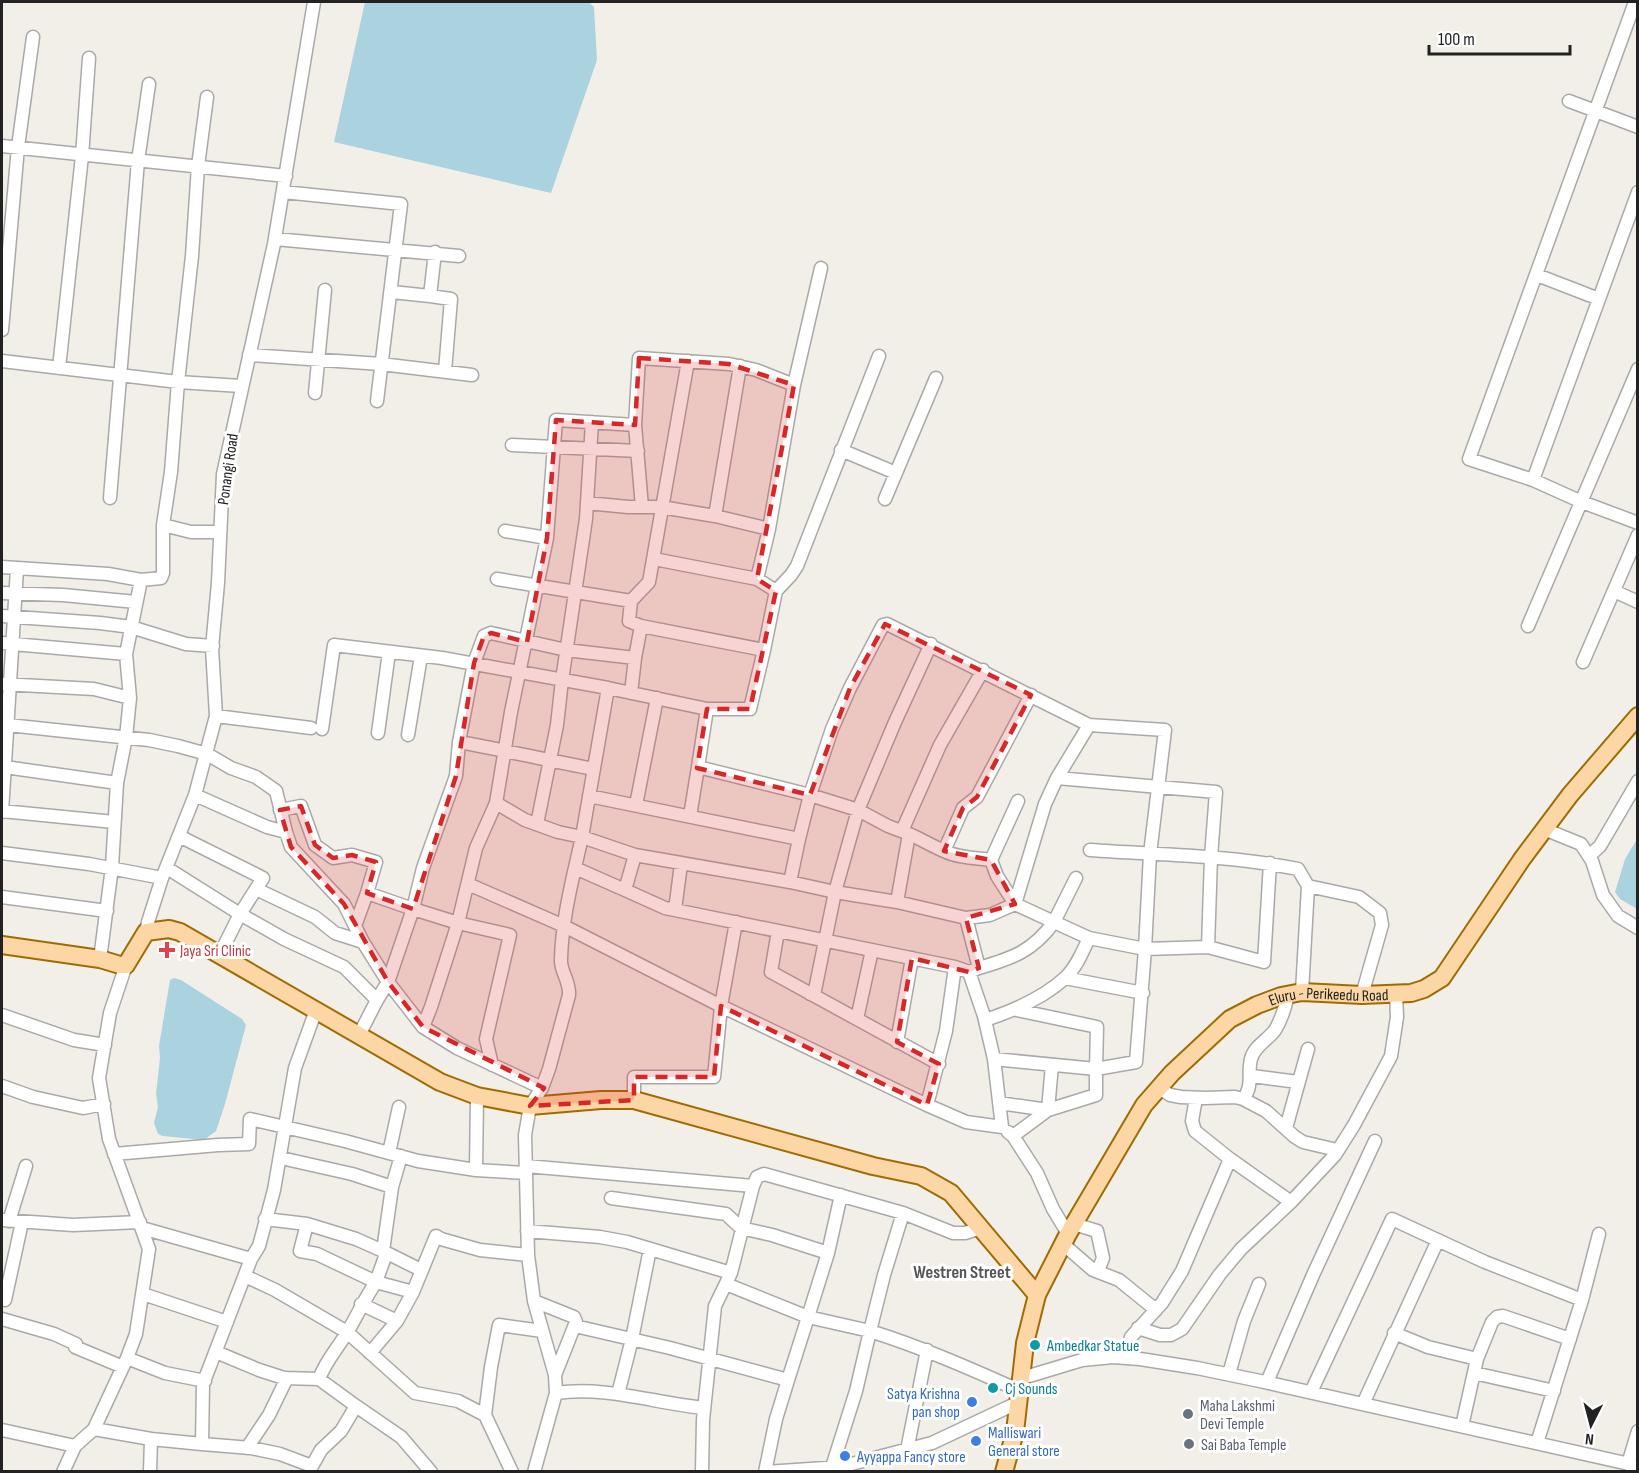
<svg xmlns="http://www.w3.org/2000/svg" width="1639" height="1473" font-family="'Sofia Sans Condensed',sans-serif">
  <style>
    .water { fill: #aad3df }
    .lines { fill: none; stroke-linecap: round; stroke-linejoin: round }
    .minor-casing { stroke: #a9a9a9; stroke-width: 15 }
    .major-casing { stroke: #a06b00; stroke-width: 20 }
    .minor { stroke: #fff; stroke-width: 12 }
    .major { stroke: #fcd6a4; stroke-width: 16 }
    .marked { fill: #d62828; fill-opacity: 0.2; stroke: #d62828; stroke-width: 4.5; stroke-dasharray: 12 8; stroke-linejoin: round }
    .health-dot { fill: #e0444e; stroke: #fff; stroke-width: 2 }
    .culture-dot { fill: #0f9aa8; stroke: #fff; stroke-width: 2 }
    .shop-dot { fill: #3f7fe0; stroke: #fff; stroke-width: 2 }
    .worship-dot { fill: #6b7280; stroke: #fff; stroke-width: 2 }
    .labels { text-anchor: middle; stroke-width: 6; stroke-linejoin: round; paint-order: stroke }
    .street-label { font-size: 16px; fill: #222; stroke: #fff }
    .health-label { font-size: 16px; fill: #be3a42; stroke: #fff; text-anchor: start }
    .culture-label { font-size: 16px; fill: #0d838f; stroke: #fff; text-anchor: start }
    .shop-label { font-size: 16px; fill: #366cbe; stroke: #fff; text-anchor: start }
    .worship-label { font-size: 16px; fill: #5b616d; stroke: #fff; text-anchor: start }
    .neighbourhood-label { font-size: 18px; font-weight: bold; fill: #555; stroke: #fff }
  </style>
  <rect width="100%" height="100%" fill="#f2efe9"/>
  <path class="water" d="M365 2H589L594 7 597 60 551 193 334 142Z
    M1637 839V909L1620 899 1615 892 1625 859Z
    M174 978 181 980 242 1019 246 1025 225 1104 216 1131 204 1140 163 1136 158 1134 154 1123 158 1107 156 1094 160 1058 159 1046 170 980Z"/>
  <g class="lines">
    <defs>
      <path id="minor" d="M1635 2 1469 459 1533 480 1582 502 1638 523
        M1569 101 1638 127
        M2 146 286 176
        M283 192 401 204 377 401
        M275 239 459 256
        M1537 275 1599 299
        M392 292 430 296 435 252
        M430 296 451 299 445 371
        M2 330 18 147 33 37
        M249 355 381 364 472 375
        M2 361 178 382 241 386
        M59 368 82 156 89 58
        M794 385 821 268
        M315 393 325 290
        M512 445 638 451
        M841 450 896 473
        M1533 480 1638 192
        M110 498 138 161 149 84
        M885 499 936 378
        M587 503 628 507H661L715 516 769 529
        M642 507 635 425 639 358 729 364 756 370 794 385 769 529 757 579 776 591 764 650
        M715 516 740 366
        M163 525 171 472 178 382 192 256 198 166 207 97
        M505 531 547 538
        M654 559 757 579
        M2 567 108 574 141 580 126 654 130 698 126 737 117 783 112 867 100 959
        M497 579 631 601 629 621 641 626 635 658
        M141 580 161 578 163 573V525L191 532H220
        M776 591 791 575 797 566 879 356
        M1614 591 1638 602
        M2 593 63 595 136 602
        M631 601 649 582 688 361
        M2 616 100 623 131 627 186 644 213 646
        M641 626 764 650 750 709H707
        M1528 626 1638 369
        M2 643 126 654
        M1583 662 1638 535
        M2 684 94 689 130 698
        M608 688 707 709 698 767
        M216 716 311 728
        M8 725 149 740 178 746 207 754 231 768 256 777 276 791 286 832 267 827 195 795
        M322 729 334 645 442 658 608 688 582 837 558 832 525 820 496 803
        M378 733 389 652
        M408 735 421 656
        M5 767 117 783
        M594 769C549 761 505 750 459 742L474 663 484 636 491 633 566 650 635 658 631 693
        M1057 778 1216 792 1211 857 1208 947
        M589 796 799 839 790 882
        M636 805 657 698
        M280 810 301 806 315 845 333 858 352 855 376 862 367 893 413 909 388 982 423 1027 457 1048 542 1088
        M2 811 114 822
        M2 812 17 569
        M690 816 698 767 810 795 799 839
        M537 824 557 725 562 680 586 519 592 422
        M1544 829 1581 844 1592 861 1603 895 1618 916 1638 928
        M902 831 940 745 983 670
        M286 832 291 847 344 904 363 942
        M909 834C921 839 932 846 944 851 958 858 976 858 991 860
        M179 836 263 878 240 914 284 939 344 967 377 1000 388 982 363 942 335 933 315 917 256 889
        M1090 850C1159 855 1229 855 1298 869L1308 886 1302 992
        M944 851 963 808 977 797 1031 695
        M2 853 89 864 162 878
        M1589 856 1600 846 1638 781
        M167 868 240 914 220 954
        M575 868 625 890 635 855
        M468 884 564 926 721 1006 714 1077H634V1100
        M1308 886 1359 897 1380 913 1382 925 1362 995
        M625 890 665 908 955 967 969 972 979 968 966 918
        M2 897 107 911
        M897 902 909 834 888 826 858 810 810 795 832 729 850 688 883 625 887 624 1089 725
        M675 910 681 864
        M736 922 721 1006 927 1105 946 1031 955 967
        M355 926 367 893
        M778 931 771 972 939 1064
        M146 932 148 922 162 878 195 795 216 716 212 648 218 583 223 474 274 244 314 2
        M979 968C1013 958 1033 951 1054 922L1015 904 997 876 991 860 1018 801
        M1065 978 1143 993
        M810 994 814 995 835 892 897 902 966 918 990 915 1015 904 1045 804 1057 778 1089 725 1165 730 1150 854 1145 949 1208 947 1264 962 1270 863
        M1017 1010 1097 1027 1096 1069 1136 1062 1145 949 1089 938
        M2 1015 74 1040 105 1045
        M857 1019 872 950
        M985 1020C1013 1011 1042 999 1065 978 1076 968 1083 951 1089 938L1054 922 1076 878
        M423 1027 431 1007 458 923 413 909 423 868 456 776 459 742
        M359 1035 377 1000
        M897 1042 912 958
        M994 1059 1096 1069V1095L1048 1110 1013 1136
        M492 1065 486 1039 510 935 458 923 476 848 496 803 511 712 547 538 556 420 635 425
        M1252 1076 1298 1082
        M2 1086 33 1097 83 1108 104 1104
        M1159 1088 1170 1095 1181 1097 1205 1098 1235 1097 1243 1099 1266 1111 1295 1137 1303 1142 1337 1150
        M1196 1098 1192 1121 1195 1131 1230 1159 1291 1202
        M1243 1099C1254 1085 1247 1074 1251 1059 1254 1046 1268 1040 1275 1030 1282 1019 1285 1007 1288 995
        M999 1103 1048 1110 1052 1065
        M927 1105 966 1122 1002 1127 994 1059 984 1016 969 972
        M1286 1128 1308 1049
        M1008 1132 1013 1136 1037 1173 1053 1209 1068 1234
        M389 1153 399 1107
        M114 1154 218 1145 249 1144 250 1119 345 1141 418 1161 476 1170 526 1173
        M401 1156 392 1187 383 1251 421 1270
        M281 1158 352 1174 392 1187
        M526 1166 753 1186 731 1273 627 1242 600 1237 527 1231
        M476 1170 477 1096
        M753 1186 757 1177 764 1174 903 1213 953 1233H965L981 1228
        M611 1198 726 1214 741 1228 772 1235 828 1253 808 1317 870 1331 884 1275 903 1213
        M265 1219 307 1224 300 1251 317 1254 376 1282C365 1298 358 1314 348 1331 338 1348 326 1360 319 1379
        M2 1220 73 1225 140 1222
        M9 1221 26 1166
        M307 1224 356 1239 383 1251
        M1074 1224 1097 1231 1103 1258 1098 1271
        M142 1228 251 1259
        M1063 1244 1093 1270 1119 1280 1156 1310
        M828 1253 841 1195
        M245 1276 275 1290 347 1332 415 1393 458 1401 485 1415 512 1472
        M726 1284 808 1317 788 1380
        M413 1292 436 1236 441 1239 480 1250 528 1255
        M143 1294 227 1322
        M5 1300 22 1222
        M534 1301 574 1317 576 1322 555 1375
        M361 1304 397 1321
        M2 1319 54 1334 76 1344 75 1347 123 1367
        M575 1326 670 1348 788 1380 776 1419 765 1472
        M1138 1328 1160 1335H1171L1182 1329 1220 1274 1241 1249 1291 1202 1335 1155 1354 1125 1391 1056 1397 1017 1396 993
        M1394 1333 1428 1347 1477 1359 1462 1426
        M216 1352 259 1370 284 1378 319 1379 356 1406
        M370 1353 397 1321 413 1292 376 1282 386 1254
        M127 1358 165 1373 205 1381
        M1125 1358 1131 1337 1162 1303 1182 1271 1230 1159
        M1477 1359 1492 1322 1497 1317 1503 1316 1570 1339
        M1474 1373 1554 1391
        M1229 1374 1244 1321 1259 1284
        M1019 1379 1082 1360 1113 1357 1140 1359 1197 1368 1260 1381 1638 1466
        M1267 1382 1313 1275 1375 1141
        M1311 1392 1392 1219 1485 1262 1582 1300
        M556 1393C606 1386 654 1403 704 1408
        M618 1394 632 1339 650 1249
        M1363 1404 1438 1240
        M485 1415 491 1367 499 1325 542 1331
        M94 1429 151 1439 150 1472
        M2 1430 75 1446 63 1472
        M151 1439 202 1444 203 1384 251 1259 259 1246 274 1190 295 1068 316 1010
        M1537 1443 1582 1300 1599 1234
        M202 1444 251 1448 280 1454 312 1466 321 1450 341 1431 356 1406 401 1437 431 1472
        M75 1446 94 1429 127 1358 136 1334 149 1249 109 1139 99 1078 110 1013 126 965
        M247 1448 269 1415 287 1378
        M907 1450 927 1350
        M1628 1464 1638 1431
        M832 1467 856 1391 870 1331C921 1347 969 1368 1018 1390
        M534 1472 556 1393 555 1375 534 1301 528 1255 525 1135 530 1106 542 1088 549 1069 569 995C570 980 560 972 561 959 562 918 573 877 582 837L635 855 790 882 835 892 858 810 895 722 931 644
        M702 1472 703 1420 715 1306 731 1273
        M766 1472 840 1467 932 1443 1017 1403"/>
      <g id="major">
        <path d="M2 945 100 959 120 965H126L146 932 169 929 180 932 440 1082 477 1096 530 1106 601 1100H634L873 1166 921 1176 951 1193 1037 1295"/>
        <path id="s1" d="M1004 1472 1015 1432 1025 1343 1037 1295 1068 1234 1144 1105 1172 1073 1230 1019 1257 1005 1281 996 1302 992 1362 995 1411 993 1424 989 1442 978 1522 859 1570 795 1638 716"/>
      </g>
    </defs>
    <use href="#minor" class="minor-casing"/>
    <use href="#major" class="major-casing"/>
    <use href="#minor" class="minor"/>
    <use href="#major" class="major"/>
  </g>
  <path class="marked" d="M639 358 729 364 794 385 757 579 776 591 750 709H707L697 768 810 795 850 688 885 624 1031 695 977 797 963 808 944 851 991 860 1015 904 966 918 979 968 969 972 912 958 897 1042 939 1064 927 1105 721 1006 714 1077H634V1100L530 1106 544 1088 423 1027 388 982 344 904 291 847 280 810 301 806 315 845 333 858 352 855 376 862 367 893 413 909 456 776 474 663 484 636 491 633 527 642 547 538 556 420 635 425Z"/>
  <path class="health-dot" d="M164 941h6v6h6v6h-6v6h-6v-6h-6v-6h6z"/>
  <g class="culture-dot">
    <circle cx="1035" cy="1345" r="6"/>
    <circle cx="993" cy="1388" r="6"/>
  </g>
  <g class="shop-dot">
    <circle cx="972" cy="1402" r="6"/>
    <circle cx="976" cy="1441" r="6"/>
    <circle cx="845" cy="1456" r="6"/>
  </g>
  <g class="worship-dot">
    <circle cx="1188" cy="1414" r="6"/>
    <circle cx="1189" cy="1444" r="6"/>
  </g>
  <g class="labels">
    <g class="street-label">
      <text transform="translate(227 469) rotate(-82)" y="6">Ponangi Road</text>
      <text dy="6" stroke="none"><textPath href="#s1" startOffset="624">Eluru - Perikeedu Road</textPath></text>
    </g>
    <g class="health-label">
      <text x="180" y="956">Jaya Sri Clinic</text>
    </g>
    <g class="culture-label">
      <text x="1047" y="1351">Ambedkar Statue</text>
      <text x="1005" y="1394">Cj Sounds</text>
    </g>
    <g class="shop-label">
      <text x="960" y="1399" text-anchor="end">Satya Krishna<tspan x="960" dy="18">pan shop</tspan></text>
      <text x="988" y="1438">Malliswari<tspan x="988" dy="18">General store</tspan></text>
      <text x="857" y="1462">Ayyappa Fancy store</text>
    </g>
    <g class="worship-label">
      <text x="1200" y="1411">Maha Lakshmi<tspan x="1200" dy="18">Devi Temple</tspan></text>
      <text x="1201" y="1450">Sai Baba Temple</text>
    </g>
    <g class="neighbourhood-label">
      <text x="962" y="1278">Westren Street</text>
    </g>
  </g>
  <rect width="1639" height="1473" fill="none" stroke="#222222" stroke-width="6"/>
  <g transform="translate(1591 1425) rotate(186)" stroke="#ffffff" stroke-width="4.5" paint-order="stroke">
  <path d="M0-4.5L10 22L0 15L-10 22Z" fill="#222222"/>
  <text y="-9" font-size="16" font-weight="bold" text-anchor="middle" fill="#222222">N</text>
  </g>
  <path d="M1429 45v9h141v-9" fill="none" stroke="#222222" stroke-width="3"/>
  <text x="1438" y="45" font-size="18" fill="#222222" stroke="#ffffff" stroke-width="4.5" paint-order="stroke">100 m</text>
</svg>
